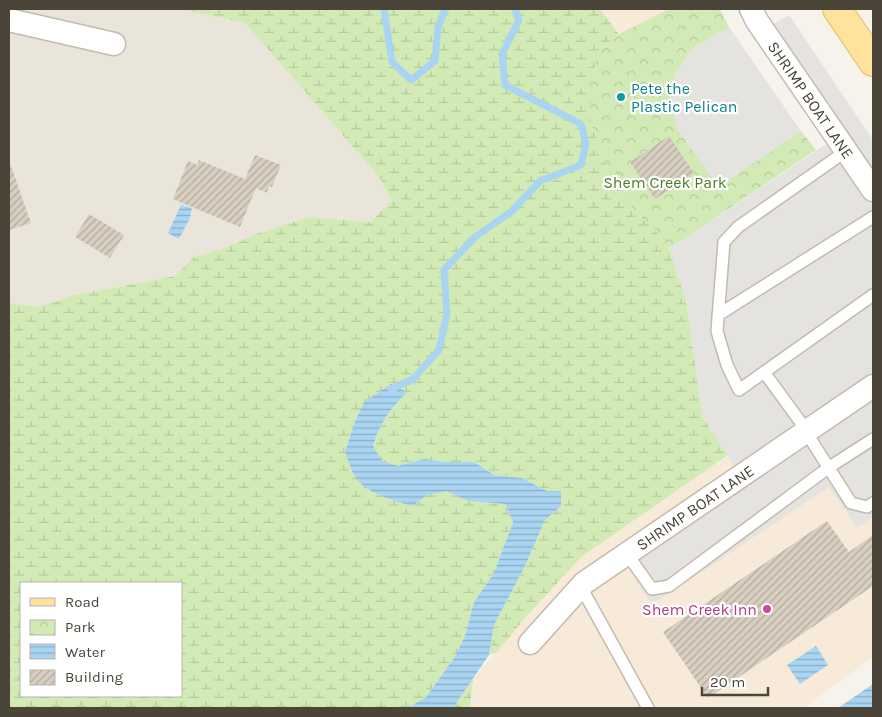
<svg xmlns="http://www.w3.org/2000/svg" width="882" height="717" font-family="Karla,sans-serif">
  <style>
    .residential { fill: #eae5da }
    .commercial { fill: #f7ead8 }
    .wetland { fill: url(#wetland-marsh); fill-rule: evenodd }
    .park { fill: url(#park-crowns) }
    .parking { fill: #e5e3e0 }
    .water { fill: url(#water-rules) }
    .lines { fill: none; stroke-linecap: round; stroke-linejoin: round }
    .stream { stroke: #a9d4f2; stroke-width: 7 }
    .building { fill: url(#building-hatch) }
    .service-casing { stroke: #c2bbae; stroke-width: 14 }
    .minor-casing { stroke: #c2bbae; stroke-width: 25 }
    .primary-casing { stroke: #e6c16a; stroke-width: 30 }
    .service { stroke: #fff; stroke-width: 11 }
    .minor { stroke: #fff; stroke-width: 22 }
    .primary { stroke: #ffe39c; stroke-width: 28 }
    .culture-dot { fill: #0f9aa8; stroke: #fff; stroke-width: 2 }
    .hotel-dot { fill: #d1479c; stroke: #fff; stroke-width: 2 }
    .labels { text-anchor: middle; stroke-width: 4.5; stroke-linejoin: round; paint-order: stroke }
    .culture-label { font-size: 16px; fill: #0d838f; stroke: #fff; text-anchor: start }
    .street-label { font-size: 16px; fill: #4b4439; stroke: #fff }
    .park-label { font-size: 16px; fill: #4a7f2a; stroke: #fff }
    .hotel-label { font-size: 16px; fill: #b23c85; stroke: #fff; text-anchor: end }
  </style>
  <defs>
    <pattern id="wetland-marsh" width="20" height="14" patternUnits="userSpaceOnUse" patternTransform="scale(1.25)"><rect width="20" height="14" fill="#d2eab5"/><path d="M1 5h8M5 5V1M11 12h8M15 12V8" fill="none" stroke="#b6ca9c"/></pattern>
    <pattern id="park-crowns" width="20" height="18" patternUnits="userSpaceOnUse" patternTransform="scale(1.25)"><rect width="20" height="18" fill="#d2eab5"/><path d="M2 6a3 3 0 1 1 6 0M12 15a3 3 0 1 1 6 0" fill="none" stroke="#b6ca9c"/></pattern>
    <pattern id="water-rules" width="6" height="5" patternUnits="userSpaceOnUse" patternTransform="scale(1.25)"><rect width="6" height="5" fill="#a9d4f2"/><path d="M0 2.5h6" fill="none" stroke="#8caec5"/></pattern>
    <pattern id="building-hatch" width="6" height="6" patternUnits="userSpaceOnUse" patternTransform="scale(1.25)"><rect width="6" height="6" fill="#d8cfc1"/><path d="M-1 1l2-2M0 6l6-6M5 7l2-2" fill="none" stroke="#b1aa9e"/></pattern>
  </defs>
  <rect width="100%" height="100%" fill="#f6f3ec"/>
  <path class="residential" d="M9 9H179L245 23 380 178 392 201 370 222 309 217 256 234 221 249 194 257 175 276 75 295 38 307 9 303Z"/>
  <path class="commercial" d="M600 9H669L619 34Z
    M873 361V657L803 708H470L473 679 525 618 581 557 691 480Z"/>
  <path class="wetland" d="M179 9H600L619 34 598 53 634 211 653 227 669 249 686 299 703 418 728 455 581 557 525 618 496 653 489 655 494 625 525 566 545 520 561 506 560 491H547L522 478 494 475 474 462H446L424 459 398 467 382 461 373 446C379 424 391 409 406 392L364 402 354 424 345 452 370 490 384 497 412 506 428 495 446 491 468 501 505 504 513 522 494 573 474 602 465 636 454 658 426 697 408 708H9V303L38 307 75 295 175 276 194 257 221 249 256 234 309 217 370 222 392 201 380 178 245 23ZM21 583H181V696H21Z
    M473 679 470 708H453Z"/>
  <path class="park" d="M669 9H720L729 27 691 50 718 187 801 131 816 150 669 249 653 227 634 211 599 151 590 117 591 81 598 53 619 34Z"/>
  <path class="parking" d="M789 15 873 140V517L857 528 829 487 652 605 615 549 736 468 703 418 686 299 669 249 843 133 771 26Z
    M729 27 801 131 718 187 677 129 670 101 675 73 691 50Z"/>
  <path class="water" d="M181 205 192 208 190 218 179 239 168 233Z
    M391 384 407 392C391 408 379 424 373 446L382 461 398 466 424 459 446 462H474L494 475 522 478 547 491H561V506L545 520 525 566 494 625 489 655 453 708H408L426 697 454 658 465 636 474 602 494 573 513 522 505 504 468 501 446 491 428 495 412 506C395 501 366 493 356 478 351 470 348 460 345 452L354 424 364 402Z
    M816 646 828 665 800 684 787 665Z
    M873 684V708H838Z"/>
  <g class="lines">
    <path class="stream" d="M384 9 392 62 411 80 435 61 438 28 445 9
      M391 392 396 387 413 379 439 350 447 314 444 270 475 237 512 211 540 181 581 165 586 144 581 124 505 85 502 54 519 20 515 9"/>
  </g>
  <path class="building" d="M669 136 694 173 655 199 630 162Z
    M255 155 281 165 272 187 269 186 267 193 256 188 240 227 173 199 188 161 197 165 199 160 245 179Z
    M9 166H11L31 223 9 230Z
    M89 214 124 235 110 258 75 237Z
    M827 521 849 552 873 535V586L708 698 663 632Z"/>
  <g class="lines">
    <defs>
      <path id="service" d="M846 151 738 227 724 242 717 331 727 365 739 390 873 295
        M718 315 873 217
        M764 372 807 431
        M806 432 851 503 867 507 873 503
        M627 554 652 589 669 586 828 468 873 439
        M581 587 648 708"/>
      <g id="minor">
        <path id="s1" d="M751 9 757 21 873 190"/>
        <path d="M9 20 114 44"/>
        <path id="s2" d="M530 643 584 583 873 386"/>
      </g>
      <path id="primary" d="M837 9 873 62"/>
    </defs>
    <use href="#service" class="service-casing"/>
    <use href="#minor" class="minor-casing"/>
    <use href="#primary" class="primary-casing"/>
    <use href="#service" class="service"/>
    <use href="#minor" class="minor"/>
    <use href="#primary" class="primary"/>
  </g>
  <circle class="culture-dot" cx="621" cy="97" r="5"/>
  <circle class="hotel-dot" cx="767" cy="609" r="5"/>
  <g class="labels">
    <g class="culture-label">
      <text x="631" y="94">Pete the<tspan x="631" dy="18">Plastic Pelican</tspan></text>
    </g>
    <g class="street-label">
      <text dy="6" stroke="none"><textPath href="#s1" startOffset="109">SHRIMP BOAT LANE</textPath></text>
      <text dy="6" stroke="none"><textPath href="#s2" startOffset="215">SHRIMP BOAT LANE</textPath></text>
    </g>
    <g class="park-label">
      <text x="665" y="188">Shem Creek Park</text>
    </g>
    <g class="hotel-label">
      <text x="757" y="615">Shem Creek Inn</text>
    </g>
  </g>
  <rect width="882" height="717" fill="none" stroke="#4b4439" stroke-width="20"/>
  <rect x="20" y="582" width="162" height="115" fill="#ffffff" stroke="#b7b4b0"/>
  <rect x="30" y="598" width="25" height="8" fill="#ffe39c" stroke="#b7b4b0"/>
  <text x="65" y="607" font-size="15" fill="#4b4439">Road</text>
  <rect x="30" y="620" width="25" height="15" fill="url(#park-crowns)" stroke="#b7b4b0"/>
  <text x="65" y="632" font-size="15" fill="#4b4439">Park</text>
  <rect x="30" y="644" width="25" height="15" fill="url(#water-rules)" stroke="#b7b4b0"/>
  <text x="65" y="657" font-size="15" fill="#4b4439">Water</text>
  <rect x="30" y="670" width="25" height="15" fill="url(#building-hatch)" stroke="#b7b4b0"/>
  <text x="65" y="682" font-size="15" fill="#4b4439">Building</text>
  <path d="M702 687v8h66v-8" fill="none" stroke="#4b4439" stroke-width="2.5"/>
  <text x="710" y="687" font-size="15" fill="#4b4439" stroke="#ffffff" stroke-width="4" paint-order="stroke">20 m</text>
</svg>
